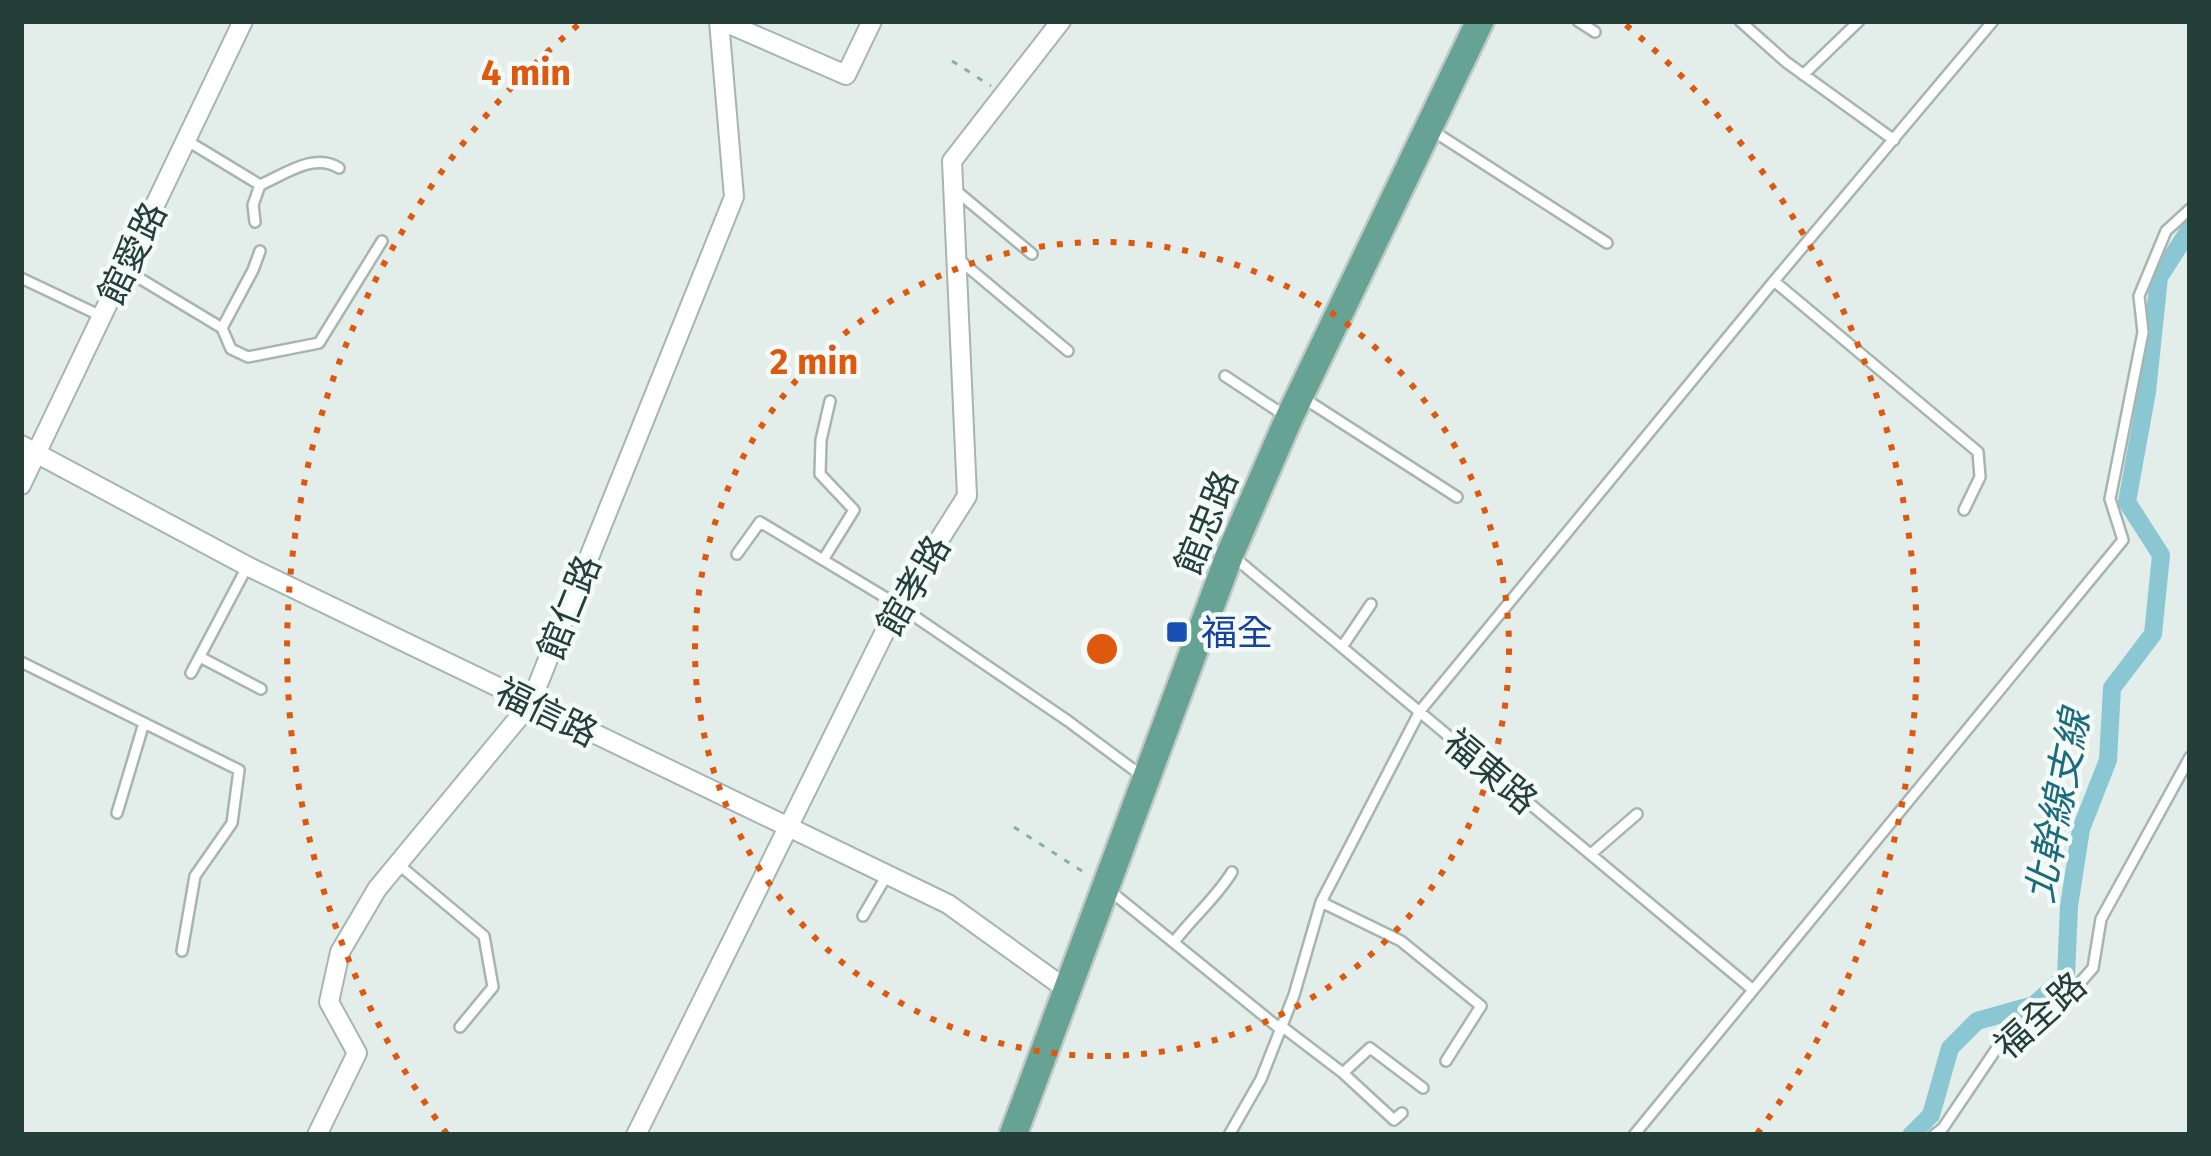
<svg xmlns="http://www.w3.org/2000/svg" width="2211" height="1156" font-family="'Fira Sans','Noto Sans TC',sans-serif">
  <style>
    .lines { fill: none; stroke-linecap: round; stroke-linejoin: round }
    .canal { stroke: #8bc7d3; stroke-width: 18 }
    .lane-casing { stroke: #a6b5b0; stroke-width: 14 }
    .street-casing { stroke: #a6b5b0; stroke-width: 22 }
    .primary-casing { stroke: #c1c9c7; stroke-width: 32 }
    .path { stroke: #83b1a3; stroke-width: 3; stroke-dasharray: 6 9; stroke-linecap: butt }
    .lane { stroke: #fff; stroke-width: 9 }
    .street { stroke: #fff; stroke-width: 18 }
    .primary { stroke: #67a395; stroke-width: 27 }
    .ring { fill: none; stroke: #de580e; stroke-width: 6; stroke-dasharray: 6 12 }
    .transit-dot { fill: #1a4fb4; stroke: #f4faf7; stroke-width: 4.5 }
    .labels { text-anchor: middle; stroke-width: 9; stroke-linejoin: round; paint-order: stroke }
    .street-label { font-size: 36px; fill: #233f38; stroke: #f4faf7 }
    .transit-label { font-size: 36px; fill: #164399; stroke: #f4faf7; text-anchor: start }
    .water-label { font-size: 39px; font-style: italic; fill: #1b6b7c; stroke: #f4faf7 }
    .centre { fill: #de580e; stroke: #f4faf7; stroke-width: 6 }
    .ring-label { font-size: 36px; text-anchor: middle; font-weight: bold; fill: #de580e; stroke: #f4faf7; stroke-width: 9; stroke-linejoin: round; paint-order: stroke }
  </style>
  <rect width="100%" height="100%" fill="#e3ede9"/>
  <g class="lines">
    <path class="canal" d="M1911 1135 1931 1115 1950 1048 1977 1021 2034 1005 2066 976 2069 906 2081 829 2108 760 2112 688 2153 634 2161 555 2127 502 2147 392 2159 277 2190 229"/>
    <defs>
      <path id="lane" d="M1578 21 1595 32
        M1740 21 1786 62 1894 140
        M1803 75 1859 21
        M1430 129 1607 243
        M186 140 260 185C285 174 315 152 339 168
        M954 189 1032 254
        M255 222 253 205 260 185
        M957 258 1068 351
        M124 269 222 328 231 349 248 357 319 343 382 241
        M21 278 101 316
        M1774 281 1978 452 1980 477 1964 510
        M222 328 253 270 260 251
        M1225 376 1284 415
        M1305 399 1457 497
        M737 554 760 522 898 605 1068 721 1142 776
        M1235 558 1752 989
        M823 560 854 510 820 474 821 440 830 401
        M1342 647 1371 604
        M200 657 261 689
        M21 662 239 770 232 823 195 876 182 951
        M191 673 247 567
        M117 813 144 723
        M1591 854 1637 814
        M398 864 484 936 493 987 460 1027
        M1109 890 1279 1028
        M1321 902 1401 941 1481 1006 1446 1061
        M863 916 887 875
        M1174 942C1193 917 1216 898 1232 872
        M1280 1025 1343 1073 1394 1120 1402 1113
        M1343 1073 1370 1048 1423 1088
        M1229 1135 1261 1079 1294 995 1321 902 1420 711 1774 281 1993 21
        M1634 1135 2123 540 2110 499 2143 332 2139 296 2166 231 2190 209
        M1934 1135 1943 1128 2003 1039 2055 1011 2093 968 2101 919 2190 757"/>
      <path id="street" d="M722 21 846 75 872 21
        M21 445 247 566 948 904 1066 989
        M21 485 243 21
        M317 1135 357 1053 329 1002 340 952 377 889 530 704 734 197 719 21
        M636 1135 898 605 967 496 952 161 1061 21"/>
      <path id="primary" d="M1013 1135 1230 554 1289 418 1480 21"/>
    </defs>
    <use href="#lane" class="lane-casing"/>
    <use href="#street" class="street-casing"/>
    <use href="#primary" class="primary-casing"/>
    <path class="path" d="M952 61 991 86
      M1014 827 1088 875"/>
    <use href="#lane" class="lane"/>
    <use href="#street" class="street"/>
    <use href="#primary" class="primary"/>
  </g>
  <g class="ring">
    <circle cx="1102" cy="649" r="407"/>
    <path d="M447 1134A815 815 0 0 1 578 25M1626 25A815 815 0 0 1 1757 1134"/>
  </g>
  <rect class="transit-dot" x="1165" y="620" width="24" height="24" rx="6"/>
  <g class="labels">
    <g class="street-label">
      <text transform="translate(132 253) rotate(-64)" y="13">館愛路</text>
      <text transform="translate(1206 522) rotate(-68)" y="13">館忠路</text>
      <text transform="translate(913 585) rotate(-60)" y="13">館孝路</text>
      <text transform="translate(569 607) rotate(-68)" y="13">館仁路</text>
      <text transform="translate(547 712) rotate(26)" y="13">福信路</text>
      <text transform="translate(1491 771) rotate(40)" y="13">福東路</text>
      <text transform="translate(2040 1015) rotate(-42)" y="13">福全路</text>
    </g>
    <g class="transit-label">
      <text x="1201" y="645">福全</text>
    </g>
    <g class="water-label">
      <text transform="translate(2057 806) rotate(-79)" y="14">北幹線支線</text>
    </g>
  </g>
  <circle cx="1102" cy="649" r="18" class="centre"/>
  <g class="ring-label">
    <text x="526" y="85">4 min</text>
    <text x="814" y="374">2 min</text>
  </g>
  <rect width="2211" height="1156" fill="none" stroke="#233f38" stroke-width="48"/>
</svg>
